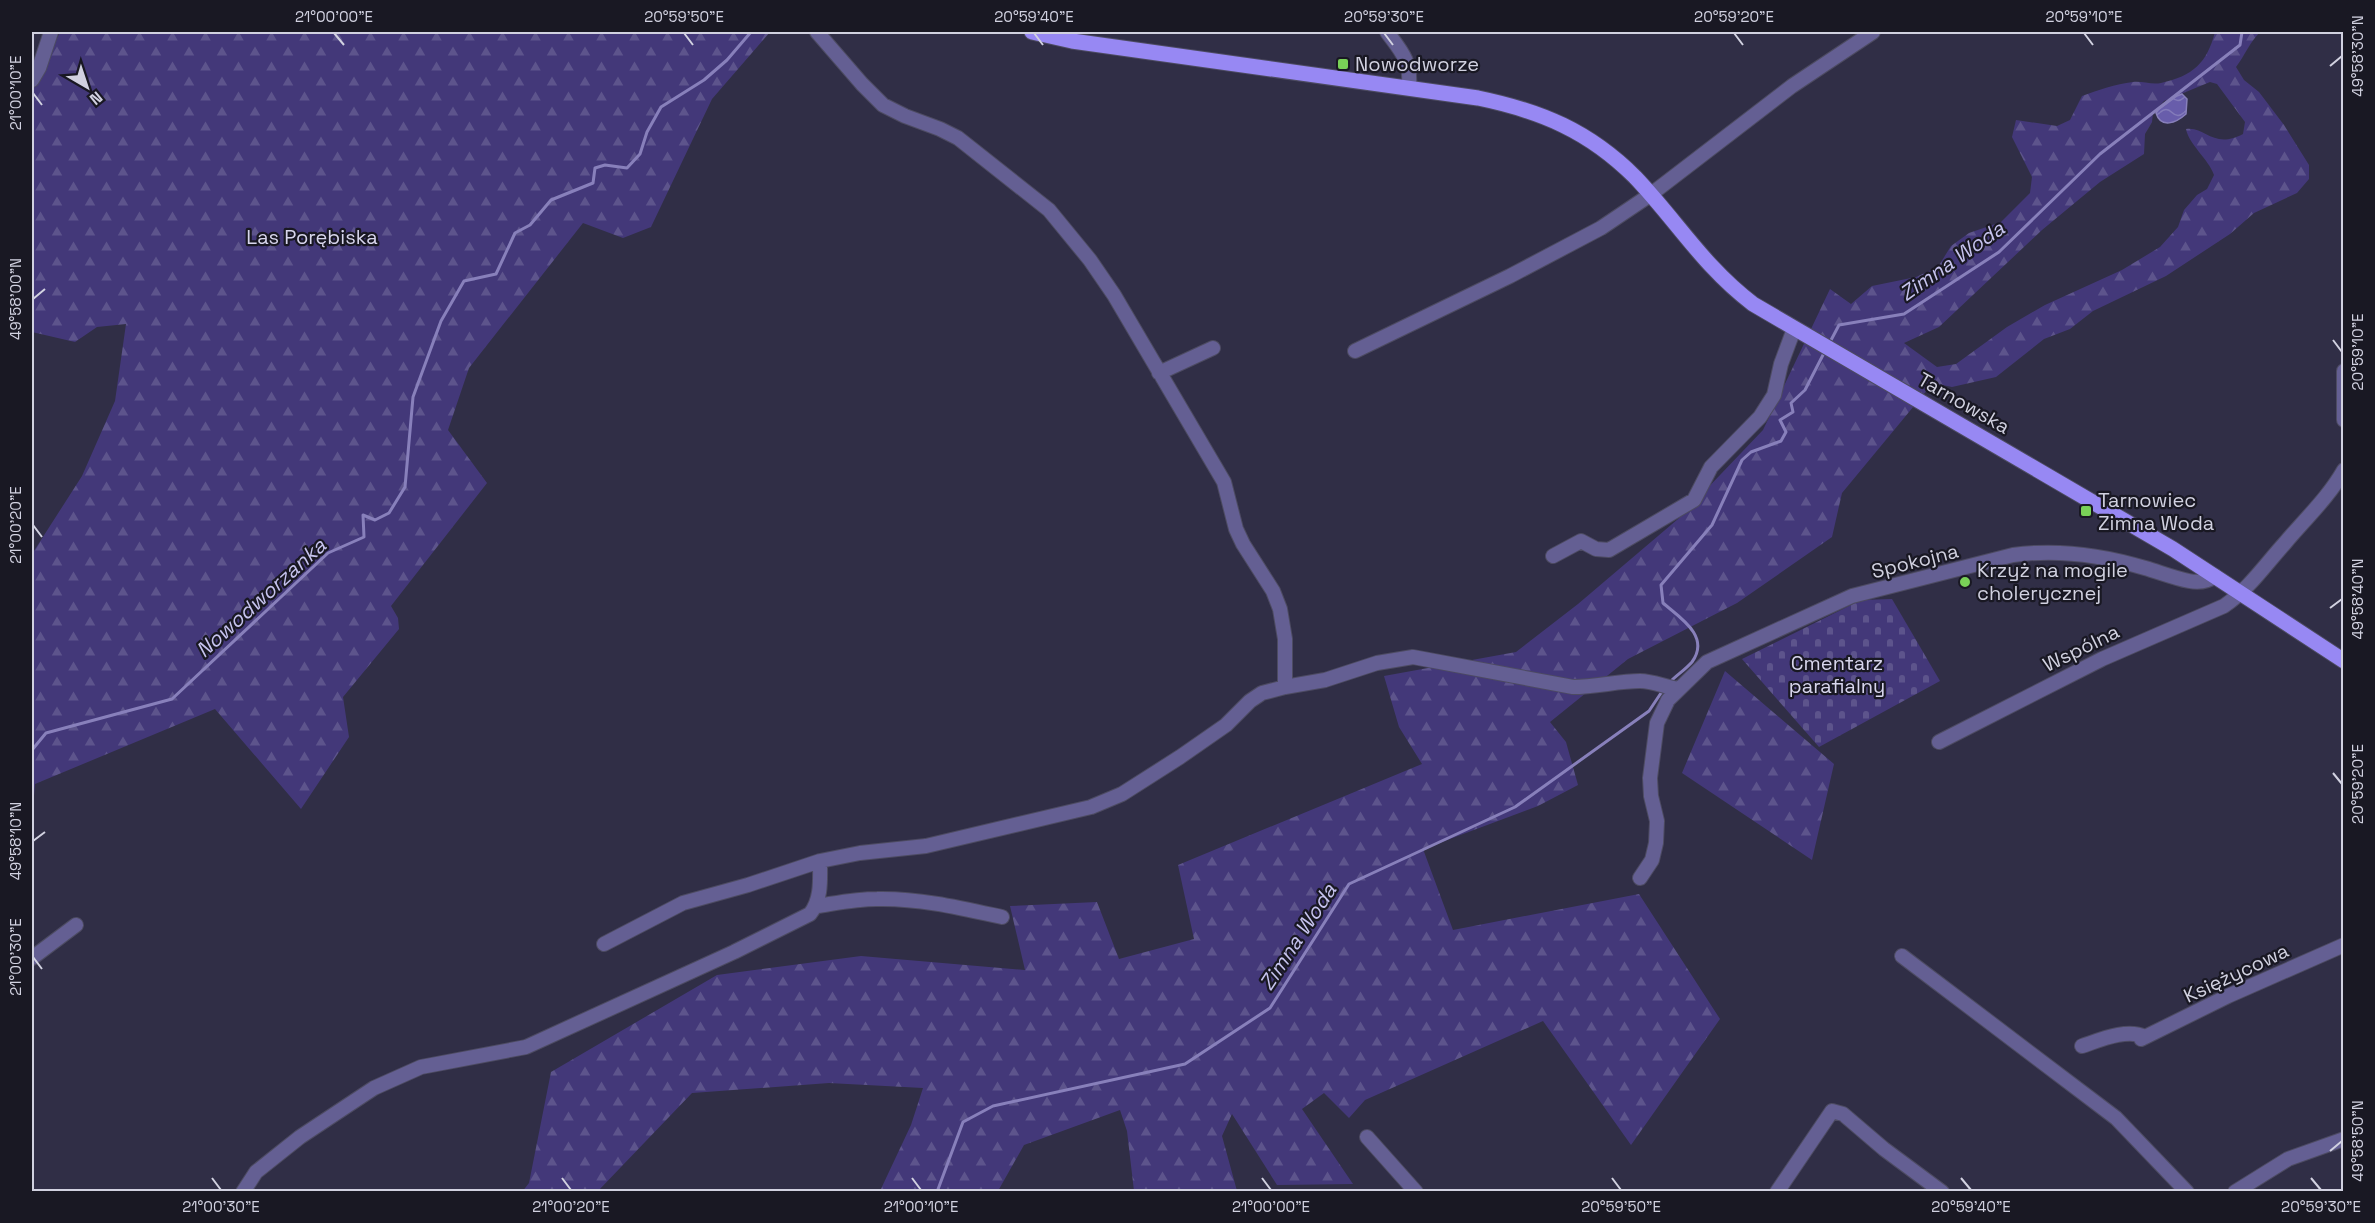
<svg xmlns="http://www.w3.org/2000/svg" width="2375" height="1223" font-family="'Space Grotesk',sans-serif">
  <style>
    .forest { fill: url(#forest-firs); fill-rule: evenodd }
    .cemetery { fill: url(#cemetery-stones) }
    .water { fill: url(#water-waves); stroke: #8880bb; stroke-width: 1.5 }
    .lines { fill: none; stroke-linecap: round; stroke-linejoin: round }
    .stream { stroke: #8880bb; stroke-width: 3 }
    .minor-casing { stroke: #4d4b62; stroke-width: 16 }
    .major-casing { stroke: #4d4b62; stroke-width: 17 }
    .minor { stroke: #645f93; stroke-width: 14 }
    .major { stroke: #9788f3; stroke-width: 15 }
    .ticks { fill: none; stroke: #d1d1e0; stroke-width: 2 }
    .poi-dot { fill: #79d157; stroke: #191823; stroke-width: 2 }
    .labels { text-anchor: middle; stroke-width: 4.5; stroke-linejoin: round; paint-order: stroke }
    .poi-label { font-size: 20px; fill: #d1d1e0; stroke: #191823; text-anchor: start }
    .park-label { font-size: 20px; fill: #d8d6ed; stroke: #191823 }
    .street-label { font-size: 20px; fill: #d1d1e0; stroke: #191823 }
    .water-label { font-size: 21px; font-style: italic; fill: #c6c3ee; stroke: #191823 }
    .neatline { fill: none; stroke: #d1d1e0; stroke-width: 2 }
    .ticks-label { font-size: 15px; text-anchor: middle; fill: #d1d1e0 }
  </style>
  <defs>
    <pattern id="forest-firs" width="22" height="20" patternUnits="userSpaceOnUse" patternTransform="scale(1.5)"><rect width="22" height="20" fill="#433879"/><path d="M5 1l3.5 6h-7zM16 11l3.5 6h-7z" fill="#5d548c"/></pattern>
    <pattern id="cemetery-stones" width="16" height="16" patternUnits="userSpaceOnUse" patternTransform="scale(1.5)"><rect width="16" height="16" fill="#433879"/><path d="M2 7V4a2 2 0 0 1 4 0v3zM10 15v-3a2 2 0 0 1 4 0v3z" fill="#5d548c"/></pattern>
    <pattern id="water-waves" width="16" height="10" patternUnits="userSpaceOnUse" patternTransform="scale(1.5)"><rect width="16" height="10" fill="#685dab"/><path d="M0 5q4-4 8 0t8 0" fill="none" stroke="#837bba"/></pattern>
  </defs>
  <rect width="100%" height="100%" fill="#302e46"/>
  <path class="forest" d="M60 32H770L712 99 651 227 623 238 583 223 469 368 448 430 487 483 391 606 398 618 399 629 343 697 349 737 301 809 215 709 35 784 32 819V554L82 476 115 401 126 324 97 327 75 342 32 332V88L36 83Z
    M2215 32H2260C2250 42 2245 55 2236 67L2244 80 2259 92 2284 125 2309 165V179L2297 193 2254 213 2230 234 2166 276 2093 311 2070 329 2044 339 1996 377 1952 387 1933 383 1842 493 1832 537 1737 603 1628 659 1550 722 1566 742 1578 785 1538 806 1423 849 1453 930 1639 894 1720 1019 1631 1145 1543 1021 1365 1100 1349 1118 1324 1093 1302 1109 1353 1184 1277 1185 1232 1114 1222 1136 1237 1191H1134L1127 1131 1120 1110 1024 1145 998 1191H880L911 1125 923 1088 829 1083 692 1093 598 1191 522 1192 529 1183 551 1072 717 975 861 956 1025 970 1010 906 1097 902 1119 959 1194 939 1178 865 1422 764 1399 727 1384 676 1516 652 1578 604 1678 519 1763 430 1830 289 1851 304 1872 286 1916 277 1938 267 1951 246 1969 233 2001 222 2030 193 2032 177 2012 137 2016 120 2057 126 2070 120 2082 96C2099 90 2115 84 2133 82 2142 81 2152 85 2161 83 2193 76 2207 63 2215 32ZM2210 82 2217 84 2245 122 2243 134C2213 150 2206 126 2186 129 2189 145 2208 158 2214 175L2207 189 2197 195 2184 210 2178 227 2160 247 2122 270 2045 305 2007 327 1956 364 1937 367 1904 343 1939 327 2042 230 2100 182 2144 154 2145 134 2152 122 2153 113 2164 101Z
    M1725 671 1834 764 1812 860 1682 773Z"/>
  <path class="cemetery" d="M1892 599 1940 681 1819 747 1742 659 1861 600Z"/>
  <path class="water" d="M2182 94 2187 99 2186 114C2176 123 2161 129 2156 113L2158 110 2177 96Z"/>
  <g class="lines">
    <path class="stream" d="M1829 344 1839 325 1904 314 1999 252 2100 154 2240 45 2242 32
      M1671 681C1677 675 1686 669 1692 662 1711 636 1679 617 1663 603L1661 585 1712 525 1742 460 1751 452 1781 441 1786 432 1780 420 1793 412 1791 403 1805 390 1824 353
      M32 750 46 733 172 699 328 553 364 537 363 515 375 520 389 513 405 487 413 397 441 321 464 281 496 274 515 233 530 225 551 200 593 183 595 168 605 165 627 168 640 154 647 132 661 107 704 80 727 60 751 32
      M937 1192 963 1122 993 1106 1185 1064 1270 1008 1349 884 1515 807 1649 711 1663 690"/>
    <defs>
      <path id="minor" d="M1387 32C1402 52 1411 61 1409 87
        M32 80 39 68 51 32
        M1355 351 1510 276 1601 228 1650 195 1792 86 1873 32
        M2344 371V420
        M1159 373 1213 348
        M1553 556 1581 541 1596 549 1609 550 1694 500 1711 467 1760 417 1774 395 1781 364 1794 329
        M1285 687 1325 680 1377 663 1413 657 1573 687C1596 687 1618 681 1640 681 1653 681 1665 687 1678 689
        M1939 742 2102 659 2224 606C2249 589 2265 565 2285 543 2306 518 2328 498 2344 470
        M1640 878 1652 860 1656 843 1657 821 1651 796 1650 778 1657 723 1668 700 1707 662 1852 596 2013 555C2057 549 2102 555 2145 568 2159 572 2174 578 2189 581 2199 583 2207 582 2215 576
        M817 906C837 903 856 899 877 899 919 898 961 908 1002 917
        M604 944 683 903 748 885 820 861 860 853 926 846 1091 807 1122 794 1180 757 1226 725 1250 701 1262 693 1285 687V639L1280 609 1273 591 1243 544 1236 529 1224 482 1114 295 1090 260 1049 210 958 138 940 129 905 116 883 105 862 84 817 32
        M1902 956 2116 1118 2187 1192
        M32 958 76 925
        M2141 1039 2228 996 2344 945
        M2082 1046C2100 1040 2127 1028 2145 1037
        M1367 1137 1416 1192
        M243 1192 256 1172 300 1137 374 1088 421 1067 526 1047 734 952 810 914C822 899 820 879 820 861
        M1777 1192 1832 1111 1843 1114 1884 1149 1942 1192
        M2235 1192 2288 1159 2344 1139"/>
      <path id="major" d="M1032 32 1072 41 1478 98C1541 111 1589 131 1635 177 1677 221 1703 266 1753 304L2173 549 2344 661"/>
    </defs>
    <use href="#minor" class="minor-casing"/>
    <use href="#major" class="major-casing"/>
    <use href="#minor" class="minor"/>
    <use href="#major" class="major"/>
  </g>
  <path class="ticks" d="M334 33 344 45M684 33 693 45M1034 33 1043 45M1384 33 1393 45M1734 33 1743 45M2084 33 2093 45M2330 66 2342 56M33 93 42 105M33 299 45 289M2333 340 2342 352M33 525 42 537M2330 608 2342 599M2333 773 2342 784M33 841 45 832M33 957 42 969M2330 1151 2342 1141M212 1178 221 1190M562 1178 571 1190M912 1178 921 1190M1262 1178 1271 1190M1612 1178 1621 1190M1961 1178 1971 1190M2311 1178 2321 1190"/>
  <g class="poi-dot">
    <rect x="1337" y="58" width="12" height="12" rx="3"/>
    <rect x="2080" y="505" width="12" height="12" rx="3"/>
    <circle cx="1965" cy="582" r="6"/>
  </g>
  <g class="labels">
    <g class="poi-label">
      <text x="1355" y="71">Nowodworze</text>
      <text x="2098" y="507">Tarnowiec<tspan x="2098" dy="23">Zimna Woda</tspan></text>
      <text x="1977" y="577">Krzyż na mogile<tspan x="1977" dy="23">cholerycznej</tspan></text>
    </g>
    <g class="park-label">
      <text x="312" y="244">Las Porębiska</text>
      <text x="1837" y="670">Cmentarz<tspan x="1837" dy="23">parafialny</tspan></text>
    </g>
    <g class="street-label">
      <text transform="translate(1964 403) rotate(30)" y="7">Tarnowska</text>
      <text transform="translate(1915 561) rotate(-14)" y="7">Spokojna</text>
      <text transform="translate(2081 648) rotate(-26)" y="7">Wspólna</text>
      <text transform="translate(2236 973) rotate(-25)" y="7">Księżycowa</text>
    </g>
    <g class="water-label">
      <text transform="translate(1952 261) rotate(-35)" y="7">Zimna Woda</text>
      <text transform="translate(261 598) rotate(-42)" y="7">Nowodworzanka</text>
      <text transform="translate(1298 937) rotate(-57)" y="7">Zimna Woda</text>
    </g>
  </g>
  <rect width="2375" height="1223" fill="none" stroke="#191823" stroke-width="66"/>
  <g transform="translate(87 87) rotate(141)" stroke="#191823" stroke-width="4.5" paint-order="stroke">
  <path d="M0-4.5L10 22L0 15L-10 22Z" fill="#d1d1e0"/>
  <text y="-9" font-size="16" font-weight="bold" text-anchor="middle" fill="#d1d1e0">N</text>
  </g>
  <rect x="33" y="33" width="2309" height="1157" class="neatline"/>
  <g class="ticks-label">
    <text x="334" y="22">21°00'00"E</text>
    <text x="684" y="22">20°59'50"E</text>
    <text x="1034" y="22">20°59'40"E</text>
    <text x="1384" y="22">20°59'30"E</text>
    <text x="1734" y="22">20°59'20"E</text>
    <text x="2084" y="22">20°59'10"E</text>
    <text transform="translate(2358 56) rotate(-90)" y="5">49°58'30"N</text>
    <text transform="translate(16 93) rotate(-90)" y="5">21°00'10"E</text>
    <text transform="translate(16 299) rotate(-90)" y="5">49°58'00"N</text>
    <text transform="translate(2358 352) rotate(-90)" y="5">20°59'10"E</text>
    <text transform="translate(16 525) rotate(-90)" y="5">21°00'20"E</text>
    <text transform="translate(2358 599) rotate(-90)" y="5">49°58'40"N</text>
    <text transform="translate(2358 784) rotate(-90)" y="5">20°59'20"E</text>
    <text transform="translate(16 841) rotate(-90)" y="5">49°58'10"N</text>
    <text transform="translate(16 957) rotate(-90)" y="5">21°00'30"E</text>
    <text transform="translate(2358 1141) rotate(-90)" y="5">49°58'50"N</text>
    <text x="221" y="1212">21°00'30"E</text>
    <text x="571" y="1212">21°00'20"E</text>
    <text x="921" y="1212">21°00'10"E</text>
    <text x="1271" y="1212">21°00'00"E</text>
    <text x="1621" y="1212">20°59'50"E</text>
    <text x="1971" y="1212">20°59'40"E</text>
    <text x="2321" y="1212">20°59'30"E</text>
  </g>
</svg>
